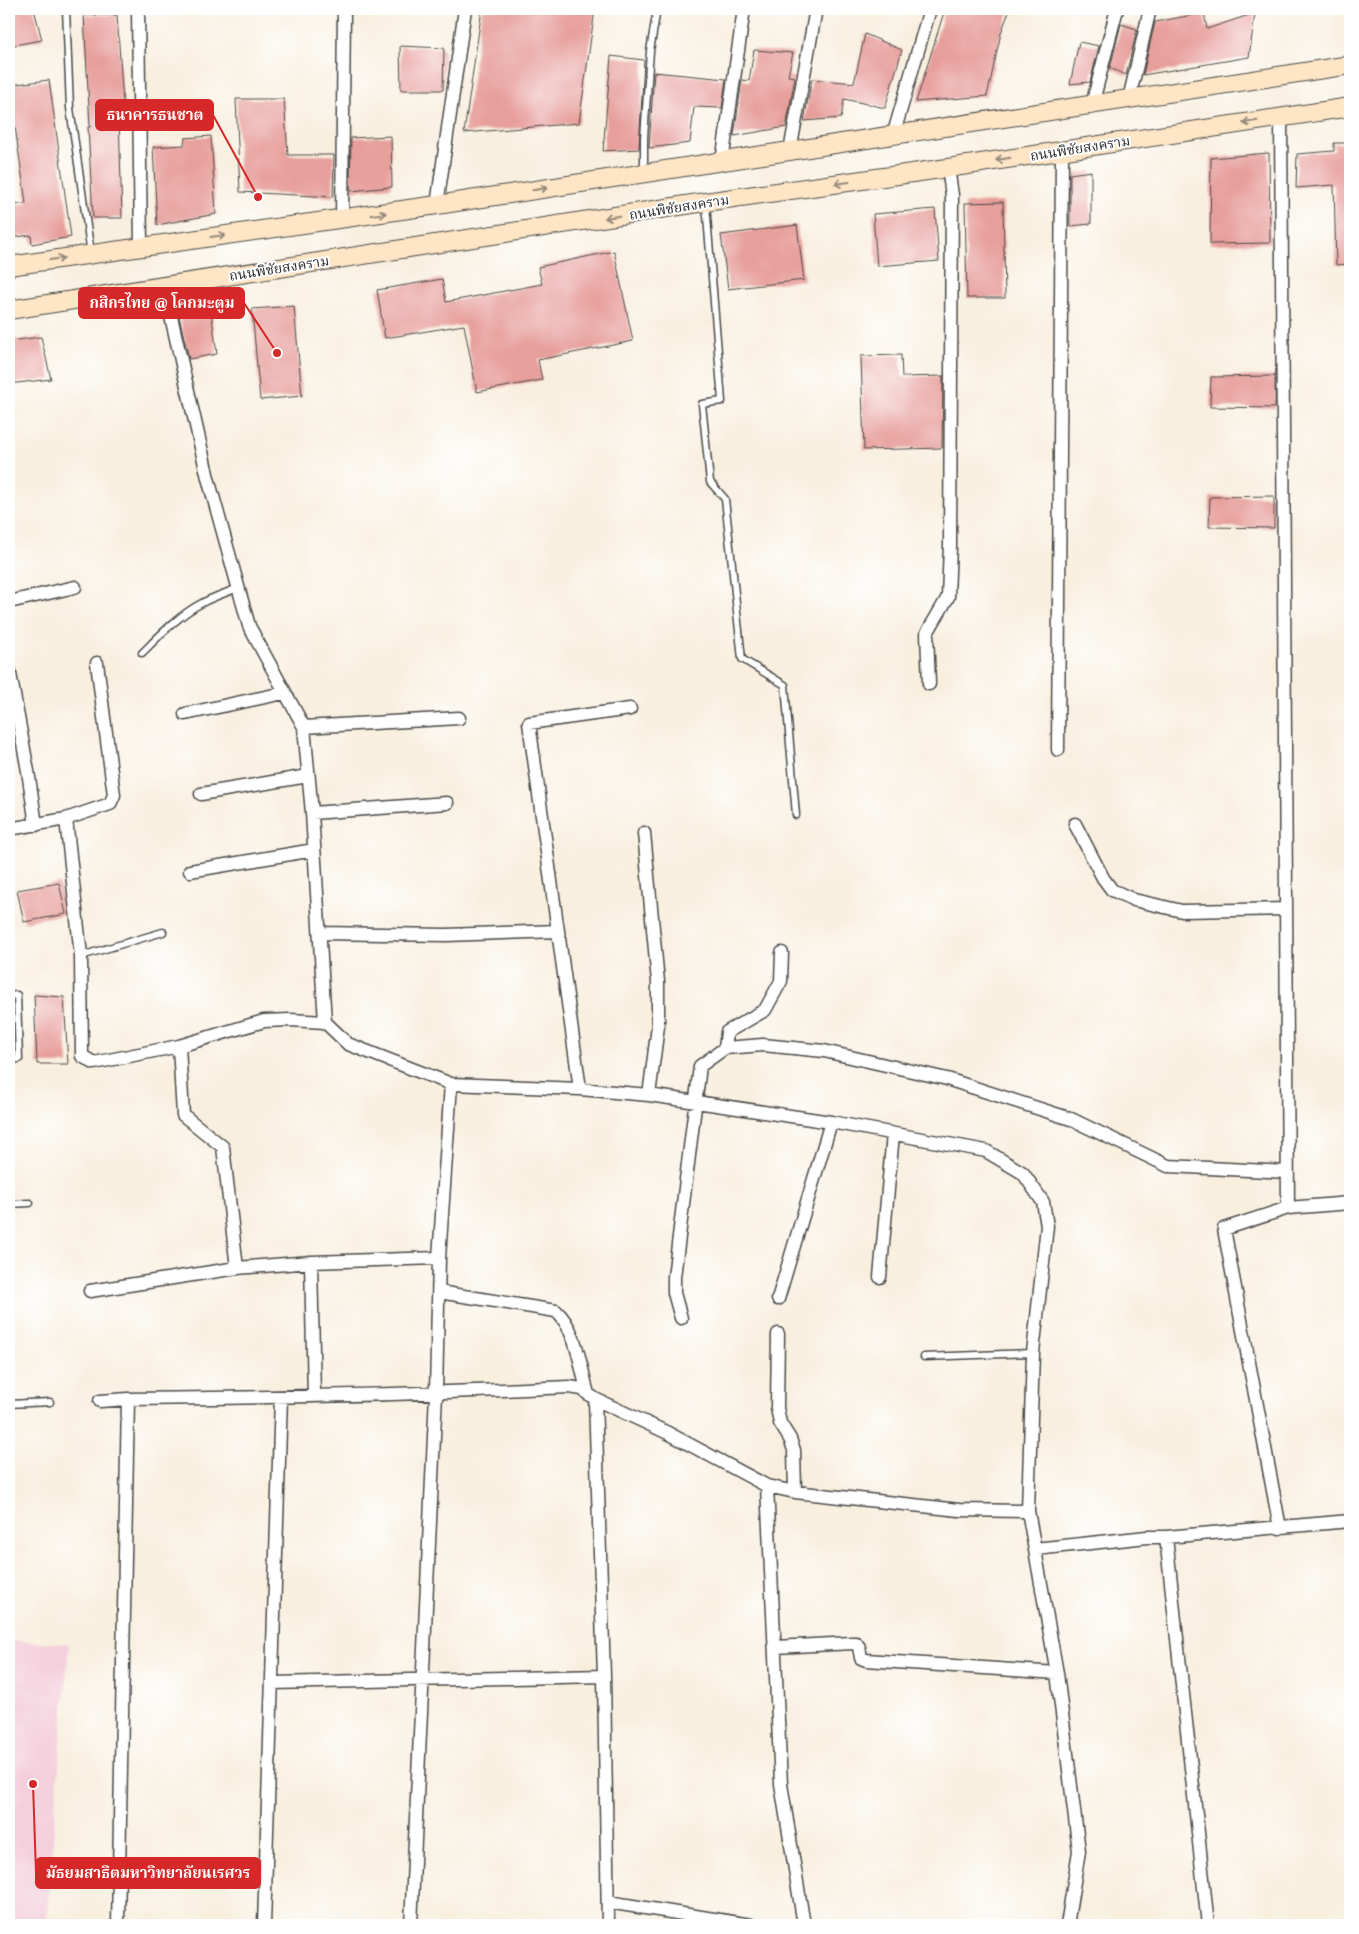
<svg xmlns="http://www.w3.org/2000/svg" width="1359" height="1934" font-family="Vollkorn,'Noto Serif Thai',serif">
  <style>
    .built { fill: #f4cfdc }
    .building { fill: #e79f9b }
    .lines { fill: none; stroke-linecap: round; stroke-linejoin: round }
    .service-casing { stroke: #4a4846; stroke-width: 9 }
    .minor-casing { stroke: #4a4846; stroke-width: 15 }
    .secondary-casing { stroke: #4a4846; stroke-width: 20 }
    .service { stroke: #fff; stroke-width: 6 }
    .minor { stroke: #fff; stroke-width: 12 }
    .secondary { stroke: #fde5c5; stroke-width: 18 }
    .oneway { stroke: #948878 }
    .labels { text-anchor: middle; stroke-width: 4; stroke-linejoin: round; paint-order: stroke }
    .street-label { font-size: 14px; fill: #2b2b2b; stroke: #fff }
    .leader { fill: none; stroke: #d62828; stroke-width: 2 }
    .callout-dot { fill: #d62828; stroke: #fff; stroke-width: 2 }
    .callout { fill: #d62828; stroke: #d62828; stroke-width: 2 }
    .callout-label { font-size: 15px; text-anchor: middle; font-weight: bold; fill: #fff }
  </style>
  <rect width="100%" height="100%" fill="#fff"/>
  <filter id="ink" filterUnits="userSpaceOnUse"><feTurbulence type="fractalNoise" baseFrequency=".02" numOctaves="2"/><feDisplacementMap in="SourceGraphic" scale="10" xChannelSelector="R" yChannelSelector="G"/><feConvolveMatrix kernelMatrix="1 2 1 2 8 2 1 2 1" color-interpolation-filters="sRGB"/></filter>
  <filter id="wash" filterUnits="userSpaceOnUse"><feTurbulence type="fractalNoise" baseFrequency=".0096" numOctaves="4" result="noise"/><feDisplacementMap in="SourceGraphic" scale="20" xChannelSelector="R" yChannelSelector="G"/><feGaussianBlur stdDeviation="1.12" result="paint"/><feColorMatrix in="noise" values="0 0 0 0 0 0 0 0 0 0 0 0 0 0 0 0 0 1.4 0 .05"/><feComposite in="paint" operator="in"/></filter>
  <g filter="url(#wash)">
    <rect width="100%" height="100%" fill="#f8efdf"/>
    <path class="built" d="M9 1641 69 1644 46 1925H9Z"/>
    <g id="blocks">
      <path class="building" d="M9 9H34L42 40 9 46Z
        M482 9H595L579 123 464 133Z
        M945 9H1010L1001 33 987 96 916 102Z
        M1204 13 1207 29 1255 13 1249 57 1143 75 1155 22Z
        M84 15H117L124 117H119L122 218H93L88 127H90Z
        M1121 24 1137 29 1126 75 1110 68Z
        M865 34 902 50 885 108 844 99 841 118 804 121 812 79 854 83Z
        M1079 42 1099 46 1090 82 1070 84Z
        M400 46 444 48 443 90H401Z
        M754 50 793 53 788 76 795 77 787 122 786 127 734 136 742 80 749 81Z
        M611 56 644 60 639 149 603 151Z
        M654 72 726 79 722 108 694 107 690 143 649 148Z
        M49 80 71 237 32 244 31 235 9 238V206L26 203 9 85Z
        M236 99H284L288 155H334L333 197 240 192Z
        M211 136 216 214 157 225 153 147 184 145 185 138Z
        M391 136 392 187 350 191 351 138Z
        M1334 143H1350V264L1336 265 1334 185 1296 188 1297 154 1334 151Z
        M1269 153 1270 243 1210 244 1211 158Z
        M1091 171V224L1070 226V174Z
        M1003 202 1005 298H967L965 203Z
        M935 209 939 261 877 266 873 214Z
        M797 225 804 280 728 289 721 235Z
        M614 251 633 341 538 360 542 380 477 392 464 325 385 338 377 290 442 279 446 302 542 284 538 267Z
        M294 306 302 396 260 400 252 309Z
        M211 311 217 354 189 359 179 316Z
        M41 337 51 379 9 384V341Z
        M901 355 902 377 943 376 942 448 864 450 861 356Z
        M1275 376V408L1210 407 1211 377Z
        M1274 496V528L1209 527 1210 497Z
        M59 883 66 914 24 922 17 890Z
        M34 995 64 997 68 1064H37Z"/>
    </g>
  </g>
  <g filter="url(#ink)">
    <use href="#blocks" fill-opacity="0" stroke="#4a4846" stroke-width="1"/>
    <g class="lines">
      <defs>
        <path id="service" d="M66 9 70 108 91 254
          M644 172V138L650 51 657 9
          M706 204 722 401 702 404 710 482 725 499 742 659 785 685 796 815
          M142 653C160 635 179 615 202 603 213 597 226 593 238 588
          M81 956 163 932
          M9 996 17 995 19 1059 9 1060
          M9 1204 30 1203
          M924 1357 1033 1353
          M9 1404 50 1402"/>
        <path id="minor" d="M138 9 141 247
          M1129 99 1150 9
          M1092 105 1117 9
          M1281 117 1288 1208 1350 1203
          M893 136 930 9
          M790 151 816 9
          M722 162 744 9
          M437 205 465 9
          M342 219 344 9
          M164 286 208 478 249 626 304 727 312 813 325 1022
          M9 602 75 587
          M9 668 28 771 36 825
          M929 684 927 633 948 597 950 546 952 195 948 168
          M185 714 284 693
          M304 727 459 718
          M1058 750 1062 150
          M201 794 308 776
          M312 813 447 803
          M66 819 110 804 114 795 97 663
          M1075 824 1103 878 1112 890 1134 900 1182 911 1286 909
          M9 829 66 819 81 956 82 1056 94 1063 179 1046 264 1021 290 1020 325 1022 348 1044 451 1084 580 1089 649 1095 831 1122 986 1151 1023 1173 1043 1202 1047 1226 1033 1353 1028 1511 1057 1673 1079 1851 1067 1925
          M644 833 658 982V1026L649 1095
          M190 871 314 850
          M320 933 446 935 558 931
          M179 1046 183 1115 223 1147 237 1268
          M725 1048 727 1032 765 1010 781 981 782 953
          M580 1089 529 723 630 709
          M311 1262 439 1258
          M880 1277 893 1134
          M90 1291 237 1268 311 1262 314 1396
          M439 1292 556 1311C576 1328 581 1368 588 1394
          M778 1299 831 1122
          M681 1318 674 1293V1277L700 1066 725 1048 763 1045 824 1051 947 1079 1071 1119 1168 1166 1287 1172
          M778 1334 777 1408 780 1423 790 1439 794 1450 795 1492
          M128 1399C276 1398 422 1394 569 1387L582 1389 595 1399 668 1433 767 1486 795 1492 959 1510 1028 1511
          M595 1399 604 1676 608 1925
          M100 1401 128 1399 118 1925
          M767 1486 781 1784 804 1925
          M1280 1528 1224 1229 1288 1208
          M1166 1537 1208 1925
          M1035 1549 1147 1537H1166L1350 1521
          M775 1647 853 1643H856L859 1647 861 1658 866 1660 1057 1673
          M272 1683 604 1676
          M608 1902 751 1925
          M264 1925 281 1398
          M411 1925 436 1394 439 1258 451 1084"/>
        <path id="secondary" d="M9 266 437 205 1350 65
          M9 310 705 202 948 168 1350 107"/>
      </defs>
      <use href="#service" class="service-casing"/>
      <use href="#minor" class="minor-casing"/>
      <use href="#secondary" class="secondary-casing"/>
      <use href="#service" class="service"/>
      <use href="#minor" class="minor"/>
      <use href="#secondary" class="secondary"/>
    </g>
    <defs><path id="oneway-shaft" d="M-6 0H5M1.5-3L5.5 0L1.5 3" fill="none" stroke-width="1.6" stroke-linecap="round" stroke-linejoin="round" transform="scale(1.25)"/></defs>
    <g class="oneway">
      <use href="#oneway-shaft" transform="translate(1250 122) rotate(171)"/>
      <use href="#oneway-shaft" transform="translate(1003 159) rotate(171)"/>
      <use href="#oneway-shaft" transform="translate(842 183) rotate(172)"/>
      <use href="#oneway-shaft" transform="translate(540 189) rotate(-9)"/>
      <use href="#oneway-shaft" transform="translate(379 214) rotate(-8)"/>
      <use href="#oneway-shaft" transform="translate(612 217) rotate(171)"/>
      <use href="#oneway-shaft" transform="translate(218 236) rotate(-8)"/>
      <use href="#oneway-shaft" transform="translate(57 259) rotate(-8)"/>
    </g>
  </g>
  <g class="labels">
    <g class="street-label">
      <text transform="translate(1080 148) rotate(-9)" y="5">ถนนพิชัยสงคราม</text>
      <text transform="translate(679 207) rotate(-9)" y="5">ถนนพิชัยสงคราม</text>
      <text transform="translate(279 268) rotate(-9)" y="5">ถนนพิชัยสงคราม</text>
    </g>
  </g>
  <path class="leader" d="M258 197L213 115M277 353L244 303M33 1784L36 1873"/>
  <g class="callout-dot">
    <circle cx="258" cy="197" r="5"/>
    <circle cx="277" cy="353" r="5"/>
    <circle cx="33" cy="1784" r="5"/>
  </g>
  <g class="callout">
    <rect x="96" y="100" width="117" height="30" rx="5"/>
    <rect x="79" y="288" width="165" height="30" rx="5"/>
    <rect x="36" y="1858" width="224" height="30" rx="5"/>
  </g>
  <g class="callout-label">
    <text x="155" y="120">ธนาคารธนชาต</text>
    <text x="162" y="308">กสิกรไทย @ โคกมะตูม</text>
    <text x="148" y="1878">มัธยมสาธิตมหาวิทยาลัยนเรศวร</text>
  </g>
  <rect width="1359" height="1934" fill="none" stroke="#fff" stroke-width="30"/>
</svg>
